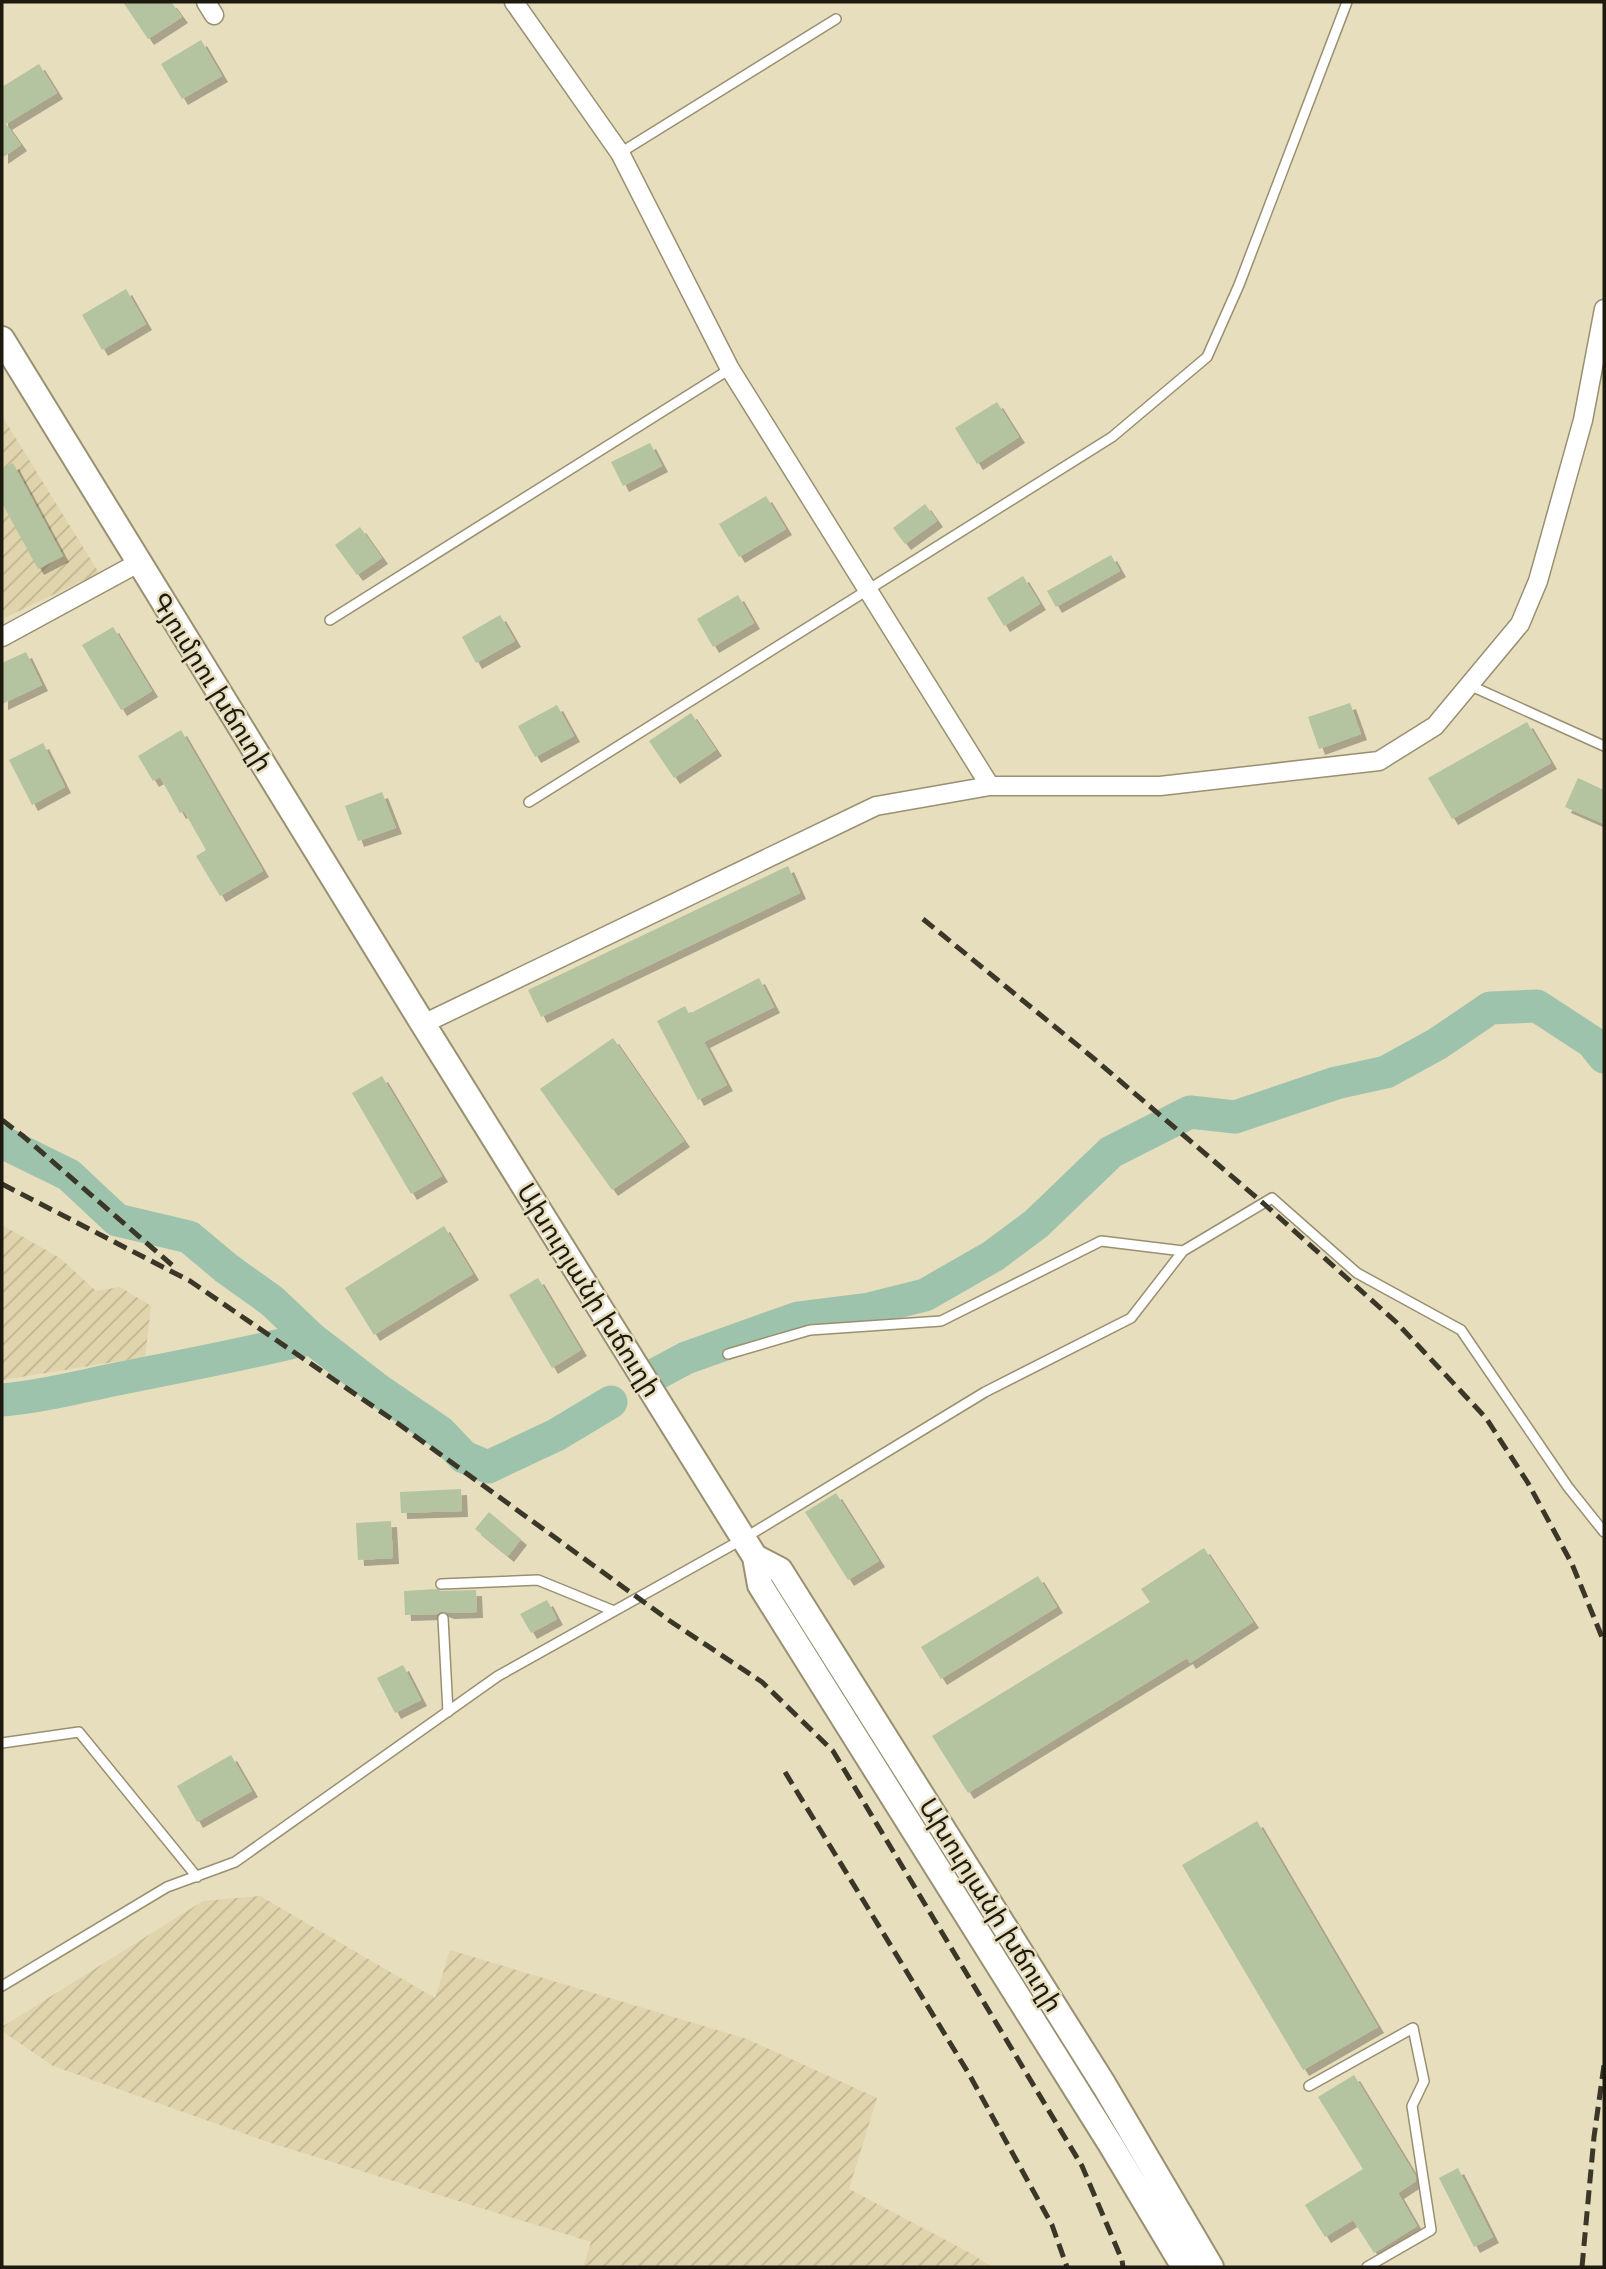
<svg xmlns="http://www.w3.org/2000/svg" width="1606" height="2269" font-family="Signika,'Noto Sans Armenian',sans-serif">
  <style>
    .industrial { fill: url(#industrial-furrows) }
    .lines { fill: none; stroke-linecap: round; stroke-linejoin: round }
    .river { stroke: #9ec3ac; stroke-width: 33 }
    .building { fill: #b4c3a0; filter: url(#shadow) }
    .lane-casing { stroke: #999071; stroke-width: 12 }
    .street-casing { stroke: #999071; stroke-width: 21 }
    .secondary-casing { stroke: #999071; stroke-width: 28 }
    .lane { stroke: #fff; stroke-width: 9 }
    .street { stroke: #fff; stroke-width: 18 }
    .secondary { stroke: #fff; stroke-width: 24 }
    .rail { stroke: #3a3628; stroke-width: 5; stroke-dasharray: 14 7; stroke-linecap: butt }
    .labels { text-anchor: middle; stroke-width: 5; stroke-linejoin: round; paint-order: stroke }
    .street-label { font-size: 26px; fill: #1d190e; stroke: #e7debe }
  </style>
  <defs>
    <pattern id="industrial-furrows" width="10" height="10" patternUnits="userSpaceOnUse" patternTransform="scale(1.75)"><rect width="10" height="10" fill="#e0d4ac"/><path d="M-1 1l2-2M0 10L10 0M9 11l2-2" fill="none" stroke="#c0b593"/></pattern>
    <filter id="shadow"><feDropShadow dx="6" dy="6" stdDeviation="0" flood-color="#0004"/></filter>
  </defs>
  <rect width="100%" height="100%" fill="#e7debe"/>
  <path class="industrial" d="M2 416 99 573 2 619Z
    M2 1225 60 1258 96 1291 120 1287 151 1306 145 1357 2 1380Z
    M260 1896 435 1998 450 1950 747 2039 877 2098 849 2189 972 2254 992 2267H583L591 2242 274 2144 53 2066 2 2031V2027L203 1901Z"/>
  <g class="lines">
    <path class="river" d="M2 1142 69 1175 117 1220 189 1237 226 1268 272 1301 311 1338 381 1392 440 1432 464 1457 488 1467 556 1435 611 1402
      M658 1373 686 1358 798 1318 869 1309 925 1295 993 1256 1036 1224 1111 1152 1190 1112 1235 1117 1336 1083 1386 1072 1437 1044 1490 1008 1537 1006 1592 1042 1604 1057
      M2 1400C41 1397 78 1387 117 1379 182 1366 246 1354 311 1338"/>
  </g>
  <path class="building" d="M123 2H171L182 17 148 39Z
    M201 40 222 76 182 99 161 64Z
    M39 64 57 93 6 124 21 145 2 158V87Z
    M126 289 146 324 102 350 82 315Z
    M997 402 1019 437 977 464 955 428Z
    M650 443 662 466 623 486 611 462Z
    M13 463 63 556 38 569 2 503V469Z
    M766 496 786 529 739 557 719 524Z
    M925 504 937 521 905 544 893 528Z
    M360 527 382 558 357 575 335 545Z
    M1111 555 1120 571 1056 607 1047 591Z
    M1023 576 1040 604 1004 626 987 598Z
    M738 595 754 623 713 647 697 619Z
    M500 615 515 641 476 663 462 637Z
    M113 627 152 691 121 710 82 645Z
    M26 652 42 685 2 704V663Z
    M1350 703 1361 734 1319 749 1308 717Z
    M557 705 574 736 535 757 518 726Z
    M691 713 716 750 674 778 649 741Z
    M1527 722 1551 763 1452 819 1428 778Z
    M181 730 263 871 220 896 196 856 206 850 184 811 180 813 160 777 153 781 138 756Z
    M43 743 65 787 32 805 9 760Z
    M1578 778 1604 790V824L1565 807Z
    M382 792 396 828 358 841 345 806Z
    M788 866 800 893 541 1017 528 990Z
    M759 978 774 1007 704 1042 727 1085 698 1100 657 1021 685 1006 689 1014Z
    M613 1038 684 1141 612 1190 540 1089Z
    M382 1076 442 1176 411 1194 352 1093Z
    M444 1226 473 1274 374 1335 345 1288Z
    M538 1278 581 1350 552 1368 509 1295Z
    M461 1489 462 1511 401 1513 400 1492Z
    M836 1493 879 1561 848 1580 805 1512Z
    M489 1512 521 1539 508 1556 475 1529Z
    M391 1521 393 1558 358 1560 356 1523Z
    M1204 1548 1253 1622 1190 1663 1187 1658 968 1793 932 1736 1150 1602 1141 1589Z
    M1038 1576 1057 1607 941 1679 921 1647Z
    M437 1589 441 1591 476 1590 477 1612 448 1613 443 1611 438 1614 405 1615 404 1591Z
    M547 1600 557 1619 531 1633 520 1614Z
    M403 1665 421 1700 395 1713 377 1678Z
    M231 1755 252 1791 197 1822 177 1786Z
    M1257 1821 1378 2027 1303 2070 1182 1865Z
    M1354 2075 1415 2175 1416 2181 1398 2193 1417 2226 1374 2253 1353 2220 1325 2237 1305 2205 1363 2169 1318 2097Z
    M1458 2168 1493 2237 1474 2247 1439 2178Z"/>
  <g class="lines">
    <defs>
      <path id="lane" d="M620 153 836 19
        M330 620 730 369
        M1469 685 1604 746
        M529 802 1112 437 1207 357 1239 285 1347 2
        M728 1354 810 1330 941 1321 1101 1241 1183 1251
        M441 1584 538 1580 614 1611
        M443 1618 448 1712
        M2 1743 79 1732 197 1877
        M2 1986 167 1887 235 1862 498 1676 743 1539 985 1392 1131 1318 1183 1251 1272 1198 1357 1273 1461 1330 1568 1487 1604 1532
        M1309 2086 1413 2028 1424 2081 1412 2106 1431 2230 1367 2267"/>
      <path id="street" d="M206 2 214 15
        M514 2 620 153 730 369 990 786
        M2 637 138 563
        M423 1024 876 806 990 786H1160L1379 761 1435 726 1520 624 1538 581 1583 420 1604 309"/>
      <path id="secondary" d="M2 339 423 1024 755 1557 760 1585 1111 2145 1184 2267
        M755 1557 780 1570 1104 2085 1211 2267"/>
    </defs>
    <use href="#lane" class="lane-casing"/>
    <use href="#street" class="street-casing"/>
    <use href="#secondary" class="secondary-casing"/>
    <use href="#lane" class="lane"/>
    <use href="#street" class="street"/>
    <use href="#secondary" class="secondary"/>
    <path class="rail" d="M923 919 1092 1057 1263 1203 1396 1322 1486 1418 1528 1483 1572 1564 1604 1642
      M2 1120 23 1136 172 1265
      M2 1184 190 1281 393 1420 670 1621 762 1682 833 1751 1082 2166 1122 2260 1123 2267
      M785 1772 969 2074 1052 2225 1067 2267
      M1582 2267 1594 2137 1604 2065"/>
  </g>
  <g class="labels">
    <g class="street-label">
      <text transform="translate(212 682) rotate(58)" y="9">Գյումրու խճուղի</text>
      <text transform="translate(589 1290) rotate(58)" y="9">Ախուրյանի խճուղի</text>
      <text transform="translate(991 1905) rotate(58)" y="9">Ախուրյանի խճուղի</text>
    </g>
  </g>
  <rect width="1606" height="2269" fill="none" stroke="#1d190e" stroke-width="7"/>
</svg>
